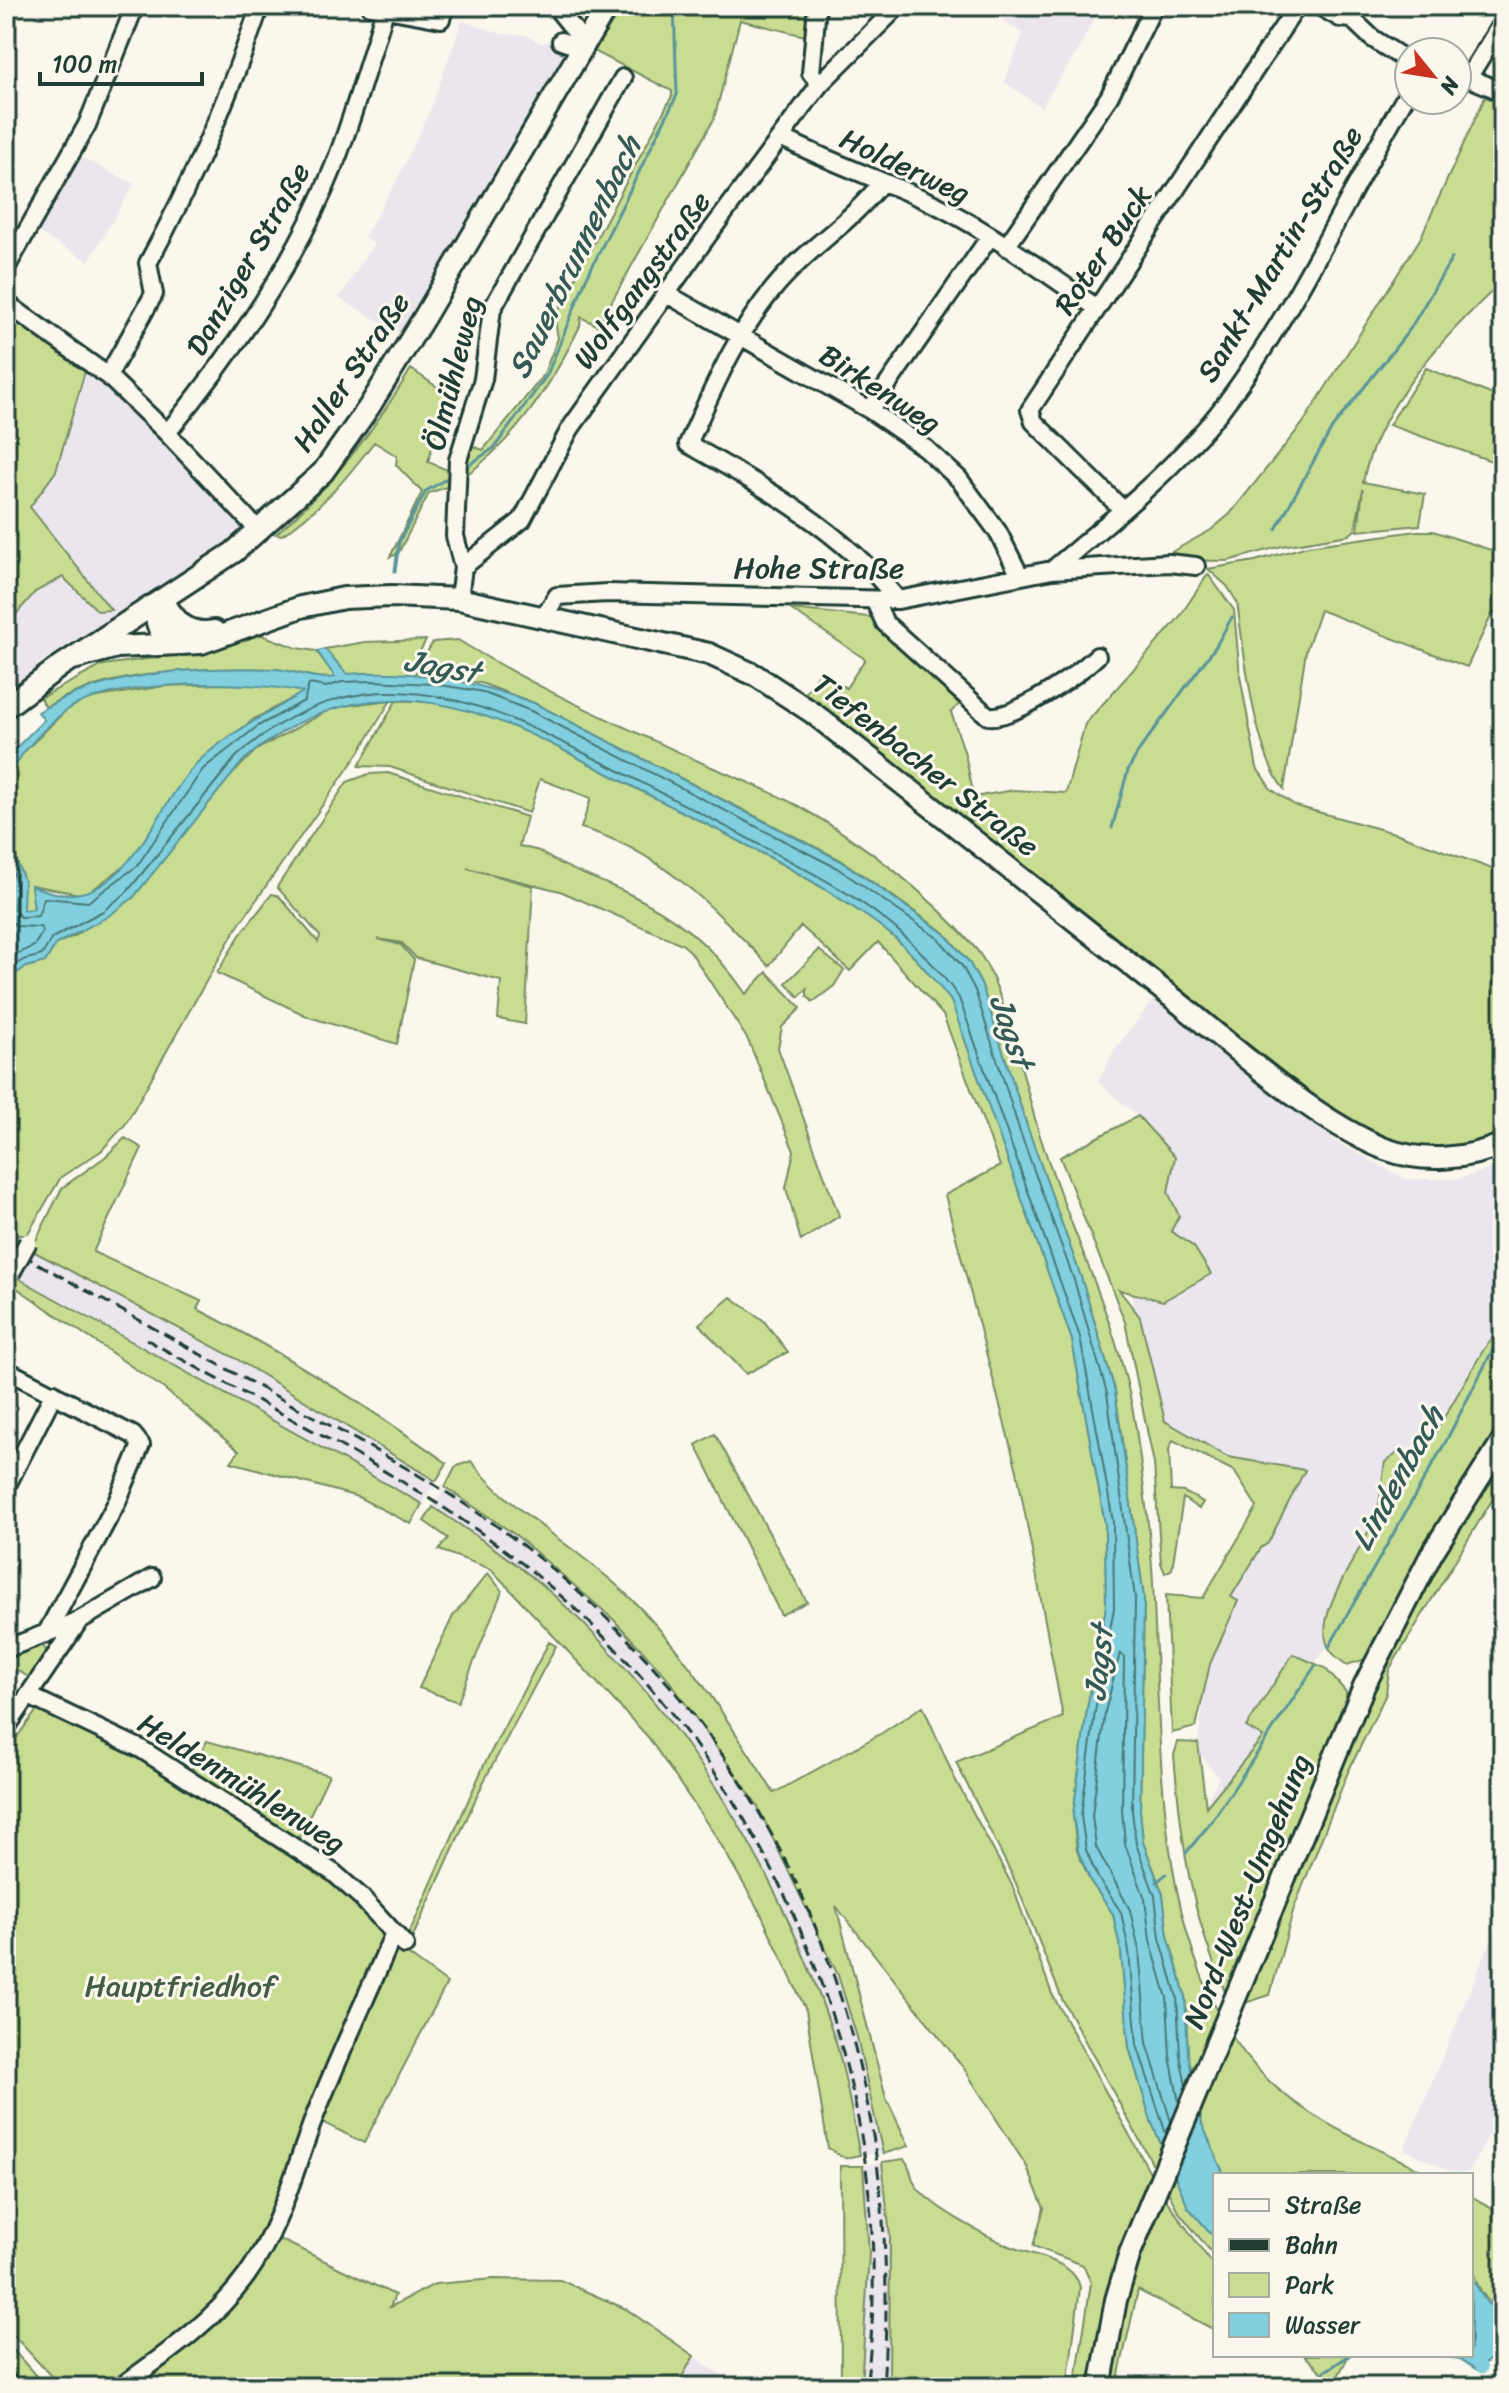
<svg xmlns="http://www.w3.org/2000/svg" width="1509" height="2393" font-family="Sriracha,sans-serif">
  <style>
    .built { fill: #ebe6ed }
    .green { fill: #c9dd92; stroke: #748d63; stroke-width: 2 }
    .water { fill: #82d0df; stroke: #5a959b; stroke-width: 2 }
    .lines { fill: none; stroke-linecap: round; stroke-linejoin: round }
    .shore { stroke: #477878; stroke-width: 2 }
    .stream { stroke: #5a959b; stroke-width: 3 }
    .canal { stroke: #82d0df; stroke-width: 11 }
    .minor-casing { stroke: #1f3d34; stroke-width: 22 }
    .major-casing { stroke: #1f3d34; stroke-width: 26 }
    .minor { stroke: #fbf7ec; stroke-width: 16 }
    .major { stroke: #fbf7ec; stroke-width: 20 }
    .rail { stroke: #1f3d34; stroke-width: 3; stroke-dasharray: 12 6; stroke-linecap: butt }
    .minor-bridge-casing { stroke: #1f3d34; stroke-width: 22; stroke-linecap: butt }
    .minor-bridge { stroke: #fbf7ec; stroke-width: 16 }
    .labels { text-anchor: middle; stroke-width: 6; stroke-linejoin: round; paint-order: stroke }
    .street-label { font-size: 30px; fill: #1f3d34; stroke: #fbf7ec }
    .park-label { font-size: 30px; fill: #415d47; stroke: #fbf7ec }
    .water-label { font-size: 32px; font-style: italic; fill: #335a56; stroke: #fbf7ec }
  </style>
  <rect width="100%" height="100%" fill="#fbf7ec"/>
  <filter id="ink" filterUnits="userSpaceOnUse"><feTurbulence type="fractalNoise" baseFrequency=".0125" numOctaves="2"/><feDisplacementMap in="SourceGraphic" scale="16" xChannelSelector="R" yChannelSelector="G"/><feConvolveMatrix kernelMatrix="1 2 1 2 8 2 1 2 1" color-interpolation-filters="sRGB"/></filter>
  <g filter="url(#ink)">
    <path class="built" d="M985 6 1099 9 1076 54 1041 107 1004 82 1023 34Z
      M462 21 502 34 526 35 542 44 557 35 576 48 404 336 339 298 374 243 364 237 395 184 431 108Z
      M80 157 134 184 89 261 37 232Z
      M88 361 251 522 205 559 43 661 6 692V626L35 592 63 577 98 611 110 610 30 507 56 471Z
      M1157 995 1335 1141 1406 1179H1459L1503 1165V1328L1338 1632 1279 1712 1211 1820 1202 1810 1219 1778 1197 1750 1208 1664 1187 1623 1165 1617 1166 1598 1203 1599 1266 1492 1148 1421 1131 1292 1163 1301 1194 1247 1171 1231 1179 1216 1168 1192 1151 1128 1098 1082 1115 1049Z
      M6 1235H27L31 1250 235 1358 436 1481 422 1504 17 1277 11 1284 6 1281Z
      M445 1487 517 1536 613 1619 665 1675 756 1803 838 1975 857 2037 883 2154 860 2155 836 2045 788 1918 774 1886 703 1764 662 1710 559 1599 503 1553 433 1507Z
      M1502 1914 1503 2108 1469 2172 1455 2174 1404 2149Z
      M882 2162 890 2237 889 2387H861L869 2253 862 2166Z
      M694 2357 740 2387H676Z"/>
    <path class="green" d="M623 6H807L805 36 740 20 714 119 598 326 581 317 580 326C551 385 517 440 462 478L467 444 483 450 543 376 558 338 555 321 561 305 672 96V91L594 51Z
      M1496 94 1503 97V118L1491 156 1503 159V281C1448 332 1377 406 1363 482L1425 494 1420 525 1358 531 1363 489 1355 530 1349 535 1282 546 1228 561 1157 560 1211 530 1230 514 1303 423 1420 239 1485 97 1493 100Z
      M6 303 88 361 56 471 30 507 111 610 98 611 63 577 35 592 6 626Z
      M1426 368 1503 399V465L1389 425Z
      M411 369 447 394 428 462 450 471 447 487 429 493 398 554 390 557 422 492 396 465 397 456 374 442C347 478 320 510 282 535L276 534C336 481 369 437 411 369Z
      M1417 531H1433L1503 554V615L1493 612 1467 667 1320 610 1306 651 1284 789C1254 753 1244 651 1237 602L1227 586 1208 569 1255 561 1308 546Z
      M1208 574 1234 610 1240 676 1257 768 1271 789 1296 806 1398 834 1503 873V1134C1451 1160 1400 1145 1350 1124L804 696 820 670 846 688 865 659 790 609 879 618 963 701 951 712 965 754 974 797 1014 790 1066 793 1085 724 1178 619Z
      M259 634 297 648 316 651 336 677C317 681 295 670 275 669 206 667 106 670 46 707L40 698 103 665 214 650Z
      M426 640 408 674H347L325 649 365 642Z
      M458 640C537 689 622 726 707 765 737 778 769 790 798 806 862 841 928 893 976 949 1005 983 1025 1089 1040 1136 1071 1234 1121 1326 1136 1429 1142 1474 1149 1521 1152 1567 1163 1723 1146 1962 1268 2080 1312 2123 1376 2147 1431 2175H1224L1202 2125 1188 2054 1185 1995 1168 1936 1163 1894 1143 1842 1140 1810 1144 1598 1115 1390 1081 1277 1028 1129 982 986 969 962 945 933 841 860 534 703 481 683 414 675 433 642Z
      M224 684 274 685 304 692 254 719 197 763 131 861 85 895 31 885 34 910H22L24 881 6 832V777L21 755 64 712 86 699 164 686Z
      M391 700 358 754 234 932 125 1125 101 1151 61 1177 27 1235H6V980L26 967 45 962 56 944 77 935 256 750 334 707Z
      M396 701C481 697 562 751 635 788 716 829 800 870 875 922 905 944 928 972 951 1000L1072 1340 1105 1524 1106 1607 1087 1709 1073 1815 1077 1851 1091 1882 1113 1914 1121 1952 1129 2047 1151 2121 1164 2151 1156 2170 1062 1999 1015 1881 956 1762 1063 1717 1017 1471 945 1195 1000 1166 943 1015 878 942 850 971 801 926 769 966C714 908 660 850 581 828L591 798 540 779 529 813 390 767 359 766Z
      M388 773 527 817 519 846 539 851C565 869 595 878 623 891 677 916 713 946 746 994L767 972 801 1008 782 1027 778 1048 839 1216 801 1241 786 1188 794 1151 748 1040 690 951 682 944 560 891 467 868 533 886 525 1024 498 1019 501 981 416 958 402 943 378 939 401 945 414 960 397 1044 309 1017 217 973 240 935 272 894 279 896 318 942 320 936 277 887 347 782 369 774Z
      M819 950 844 970 834 986 813 1002 807 996V989L799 997 786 983Z
      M1138 1116 1175 1157 1168 1192 1179 1216 1171 1231 1194 1247 1211 1274 1163 1301 1119 1290 1140 1317 1165 1421 1228 1457 1305 1470 1268 1543 1261 1548 1231 1597 1238 1601 1210 1664 1196 1727 1172 1733 1166 1595 1203 1598 1257 1507 1234 1471 1173 1440 1169 1449 1171 1491 1184 1492 1203 1502 1199 1509 1183 1498 1172 1569 1165 1573 1161 1563 1154 1464 1125 1322 1060 1157Z
      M125 1138 142 1148 93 1252 201 1301 197 1309C285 1353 367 1406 447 1463L436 1481 235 1358 31 1250 62 1188 105 1157Z
      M16 1277 422 1504 411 1524 358 1497 231 1462 239 1451 163 1388 11 1284Z
      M731 1297 763 1320 788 1352 746 1374 699 1324Z
      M1503 1324V1432L1369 1658 1347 1665C1341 1661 1333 1655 1329 1648 1310 1613 1367 1547 1377 1511 1382 1496 1382 1478 1385 1462L1399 1452 1421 1457 1484 1349Z
      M715 1434 807 1602 781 1615 696 1445Z
      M1503 1456V1482L1389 1670 1386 1694 1348 1772 1294 1908 1270 1995 1245 2003C1317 1816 1388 1622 1503 1456Z
      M471 1461C514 1515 575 1545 624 1592 685 1650 729 1722 774 1793L882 1733 923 1706 954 1777 1012 1885 1052 1994 1152 2176C1124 2246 1099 2312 1092 2387H1075L1091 2283 1083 2265 1033 2246 1044 2208 1027 2167 963 2067 836 1906 886 2098 909 2146 883 2154 857 2037 838 1975 756 1803 665 1675 613 1619 517 1536 445 1487 455 1467Z
      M433 1507C477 1536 521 1565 560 1601 690 1722 781 1874 836 2043 847 2079 852 2118 860 2155L845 2158 828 2148 806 2010 761 1914 717 1838 648 1737 491 1569 439 1550 448 1538 424 1521Z
      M488 1573 502 1591 458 1702 419 1688 453 1616Z
      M549 1642 556 1646 483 1783 409 1945 407 1938 484 1765Z
      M40 1643 50 1654 32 1679 6 1664V1657Z
      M1293 1654 1325 1668 1346 1692V1702L1228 1999C1190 1912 1182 1848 1174 1755L1178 1742 1198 1743 1206 1807 1263 1737 1246 1727Z
      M40 1706 107 1736 331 1877 387 1931 255 2257 198 2323 175 2336 136 2369 105 2387H61L6 2327V1741L8 1738 14 1741Z
      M207 1741 329 1775 295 1846 189 1775Z
      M402 1950 447 1983 364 2143 318 2120 391 1953Z
      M904 2159C912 2167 910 2178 916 2186 930 2206 981 2233 1004 2244 1027 2255 1075 2259 1080 2288L1067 2387H889L890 2237 882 2162Z
      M840 2166H863L869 2253 861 2387H841Z
      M1172 2168 1188 2207 1215 2238V2257L1178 2211 1165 2186Z
      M1471 2196 1503 2214V2313C1461 2287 1471 2240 1471 2196Z
      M1165 2198 1215 2268V2330L1138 2290 1116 2387H1108L1131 2284Z
      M275 2237 395 2295 390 2307 435 2284 494 2279 560 2280 626 2309 694 2356 676 2387H127L148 2372Z
      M6 2342 46 2387H23L6 2365Z
      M1304 2355H1349L1337 2378 1330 2380Z"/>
    <path class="water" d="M325 649 347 674C414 669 471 680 534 703L841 861 945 934 969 962 982 986 1028 1129 1081 1277 1115 1391 1144 1598 1140 1810 1143 1842 1163 1895 1168 1936 1185 1995 1188 2054 1202 2124 1224 2175H1215V2238L1188 2207 1151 2121 1129 2047 1121 1952 1113 1914 1091 1882 1078 1851 1073 1815 1087 1709 1106 1607 1105 1524 1072 1340 951 1001C928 972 906 944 876 923 806 873 725 833 649 795 568 754 483 698 390 700 334 701 284 725 242 762L133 898 107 917 56 944 45 962 26 967 6 980V832L24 881 23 910 34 909 31 885C124 929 151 807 200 760 231 731 267 715 303 692 250 680 105 678 63 713 49 724 35 739 24 752 17 761 15 770 6 777V758L44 720 38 712C105 671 197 667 275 669 295 670 316 681 335 677L317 651Z
      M1471 2277 1487 2303 1503 2313V2358L1494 2356 1477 2370 1460 2359 1431 2355H1471Z"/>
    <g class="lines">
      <path class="shore" d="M6 855 16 882 14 909 20 917 38 916 44 898 88 902 137 866 203 769 258 726 304 701 309 684 326 687 342 682 372 681 433 684 479 691 531 711 837 868 939 939 962 966 975 990 1020 1132 1074 1280 1107 1393 1135 1598 1132 1811 1136 1844 1155 1896 1160 1938 1177 1997 1180 2055 1186 2086
        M6 916 16 926 40 927 43 931 34 946 6 959
        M6 971 23 960 42 955 52 938 103 911 127 892 236 757C279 717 335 691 394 692 471 693 537 730 604 763 652 788 701 813 749 839 794 864 844 887 884 919 913 942 938 967 959 998L1080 1337 1101 1452 1113 1522 1114 1608 1095 1711 1081 1816 1086 1850 1098 1878 1121 1912 1129 1951 1137 2045 1166 2134
        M1171 2122 1147 2043 1139 1950 1130 1910 1096 1847 1092 1816 1105 1712 1120 1653 1124 1657 1122 1810 1125 1844 1145 1899 1150 1940 1167 1998 1170 2056 1179 2103"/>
      <path class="stream" d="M464 468 494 448 547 375 586 279 677 95 674 6
        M1276 529 1332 428 1410 329 1452 258
        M395 571 399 542 426 491 451 476
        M1112 828 1128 770 1140 749 1216 646 1232 617
        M1329 1647 1446 1441 1503 1330
        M1186 1853 1212 1821 1315 1666
        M1157 1882 1166 1874
        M1324 2372 1350 2355
        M1302 2387 1310 2382"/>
      <path class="canal" d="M1471 2355 1482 2368"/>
      <defs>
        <path id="minor" d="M370 6 441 19 445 6
          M817 6 811 73 820 84
          M1319 6 1340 18 1352 19
          M6 11 7 6
          M559 11 580 37 582 48 561 41
          M1352 19 1372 38 1409 62
          M1457 73 1503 92
          M1468 78 1503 21
          M781 137C826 161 874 177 921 198 979 223 1044 272 1097 308
          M881 183C851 223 807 248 775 287 736 333 713 389 688 444 765 487 841 530 898 600
          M1006 247 1109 97 1154 6
          M6 268 87 125 135 6
          M667 294 870 410 925 448 959 479 998 532 1020 576
          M6 303 108 376 167 433 260 532
          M108 376 154 294 148 263C195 177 228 98 260 6
          M870 410 989 238
          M167 433C233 353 296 262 334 166 354 115 369 61 385 10
          M1123 510 1034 422 1030 410 1297 6
          M463 567 455 536 458 460 483 379 492 309 623 78
          M1052 570C1110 521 1173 471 1220 411 1295 313 1346 197 1409 91
          M459 599 463 567 522 520 570 429 708 235 820 84 898 6
          M874 600 885 623 988 716C1014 720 1078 674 1097 656
          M545 615 557 596 607 593 898 600 1052 570 1169 563 1196 566
          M6 1370 133 1435 141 1445 117 1502 46 1634
          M6 1487 54 1393
          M6 1649 80 1620 152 1578
          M29 1696 141 1749 334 1873 361 1897 405 1945
          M6 1728 79 1621
          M120 2387C166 2354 213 2322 247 2275 281 2227 295 2167 316 2113 340 2053 368 1994 393 1935"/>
        <path id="major" d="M162 600C176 621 186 636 214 631
          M156 604C154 626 160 639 183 644
          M73 659 117 647 201 643 301 607 344 598 392 596 459 599 709 654 755 675 813 713C930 805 1047 897 1164 991 1229 1042 1309 1118 1385 1149 1423 1163 1466 1160 1503 1144
          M6 707 59 667 234 552 323 472 369 407 425 316 607 6
          M6 2384 9 2387
          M1100 2387 1116 2300 1130 2253 1364 1686 1432 1553 1503 1440"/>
      </defs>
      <use href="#minor" class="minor-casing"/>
      <use href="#major" class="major-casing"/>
      <use href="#minor" class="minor"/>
      <use href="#major" class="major"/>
      <path class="rail" d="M6 1246C95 1295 183 1345 272 1394 354 1439 439 1482 513 1538 787 1745 907 2049 883 2387
        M146 1339C264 1407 391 1466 502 1548 757 1738 909 2069 866 2387"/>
      <defs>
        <path id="minor-bridge" d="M11 1273 28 1242"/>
      </defs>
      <use href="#minor-bridge" class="minor-bridge-casing"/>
      <use href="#minor-bridge" class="minor-bridge"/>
    </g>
  </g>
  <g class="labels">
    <g class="street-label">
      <text transform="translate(905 166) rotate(25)" y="10">Holderweg</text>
      <text transform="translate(1103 250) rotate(-56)" y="10">Roter Buck</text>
      <text transform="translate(1280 254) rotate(-59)" y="10">Sankt-Martin-Straße</text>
      <text transform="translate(248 259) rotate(-60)" y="10">Danziger Straße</text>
      <text transform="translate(642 280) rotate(-54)" y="10">Wolfgangstraße</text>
      <text transform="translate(351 372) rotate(-56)" y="10">Haller Straße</text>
      <text transform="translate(453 373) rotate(-76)" y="10">Ölmühleweg</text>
      <text transform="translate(880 389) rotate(33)" y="10">Birkenweg</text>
      <text x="819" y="578">Hohe Straße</text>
      <text transform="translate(926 765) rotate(38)" y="10">Tiefenbacher Straße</text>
      <text transform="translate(242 1783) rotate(32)" y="10">Heldenmühlenweg</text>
      <text transform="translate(1247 1891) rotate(-68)" y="10">Nord-West-Umgehung</text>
    </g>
    <g class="park-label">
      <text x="180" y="1996">Hauptfriedhof</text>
    </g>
    <g class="water-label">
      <text transform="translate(574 257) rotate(-64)" y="11">Sauerbrunnenbach</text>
      <text transform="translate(442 666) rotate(10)" y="11">Jagst</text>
      <text transform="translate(1012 1031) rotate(71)" y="11">Jagst</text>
      <text transform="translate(1397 1478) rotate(-61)" y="11">Lindenbach</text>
      <text transform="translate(1098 1663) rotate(-84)" y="11">Jagst</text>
    </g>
  </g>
  <rect width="1509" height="2393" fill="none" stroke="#fbf7ec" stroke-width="32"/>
  <rect x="16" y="16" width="1477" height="2361" fill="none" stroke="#1f3d34" stroke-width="3" filter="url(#ink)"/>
  <rect x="1213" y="2173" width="260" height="184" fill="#fbf7ec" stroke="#a3ada2" stroke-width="2"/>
  <rect x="1229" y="2199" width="40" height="12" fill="#fbf7ec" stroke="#a3ada2" stroke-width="2"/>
  <text x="1285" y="2213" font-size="24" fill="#1f3d34">Straße</text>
  <rect x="1229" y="2239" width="40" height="12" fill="#1f3d34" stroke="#a3ada2" stroke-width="2"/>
  <text x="1285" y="2253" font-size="24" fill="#1f3d34">Bahn</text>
  <rect x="1229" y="2273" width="40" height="24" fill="#c9dd92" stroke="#a3ada2" stroke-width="2"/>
  <text x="1285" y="2293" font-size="24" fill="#1f3d34">Park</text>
  <rect x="1229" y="2313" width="40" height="24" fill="#82d0df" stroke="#a3ada2" stroke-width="2"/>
  <text x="1285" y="2333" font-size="24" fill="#1f3d34">Wasser</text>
  <g transform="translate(1433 76) rotate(120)"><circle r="38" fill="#fbf7ec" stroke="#a3ada2" stroke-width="2"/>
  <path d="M0-6L14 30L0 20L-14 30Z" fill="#c8321e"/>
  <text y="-12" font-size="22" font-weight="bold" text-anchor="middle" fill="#1f3d34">N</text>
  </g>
  <path d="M40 72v12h162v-12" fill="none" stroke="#1f3d34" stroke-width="4"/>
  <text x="52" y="72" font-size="24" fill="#1f3d34" stroke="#fbf7ec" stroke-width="6" paint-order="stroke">100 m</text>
</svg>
